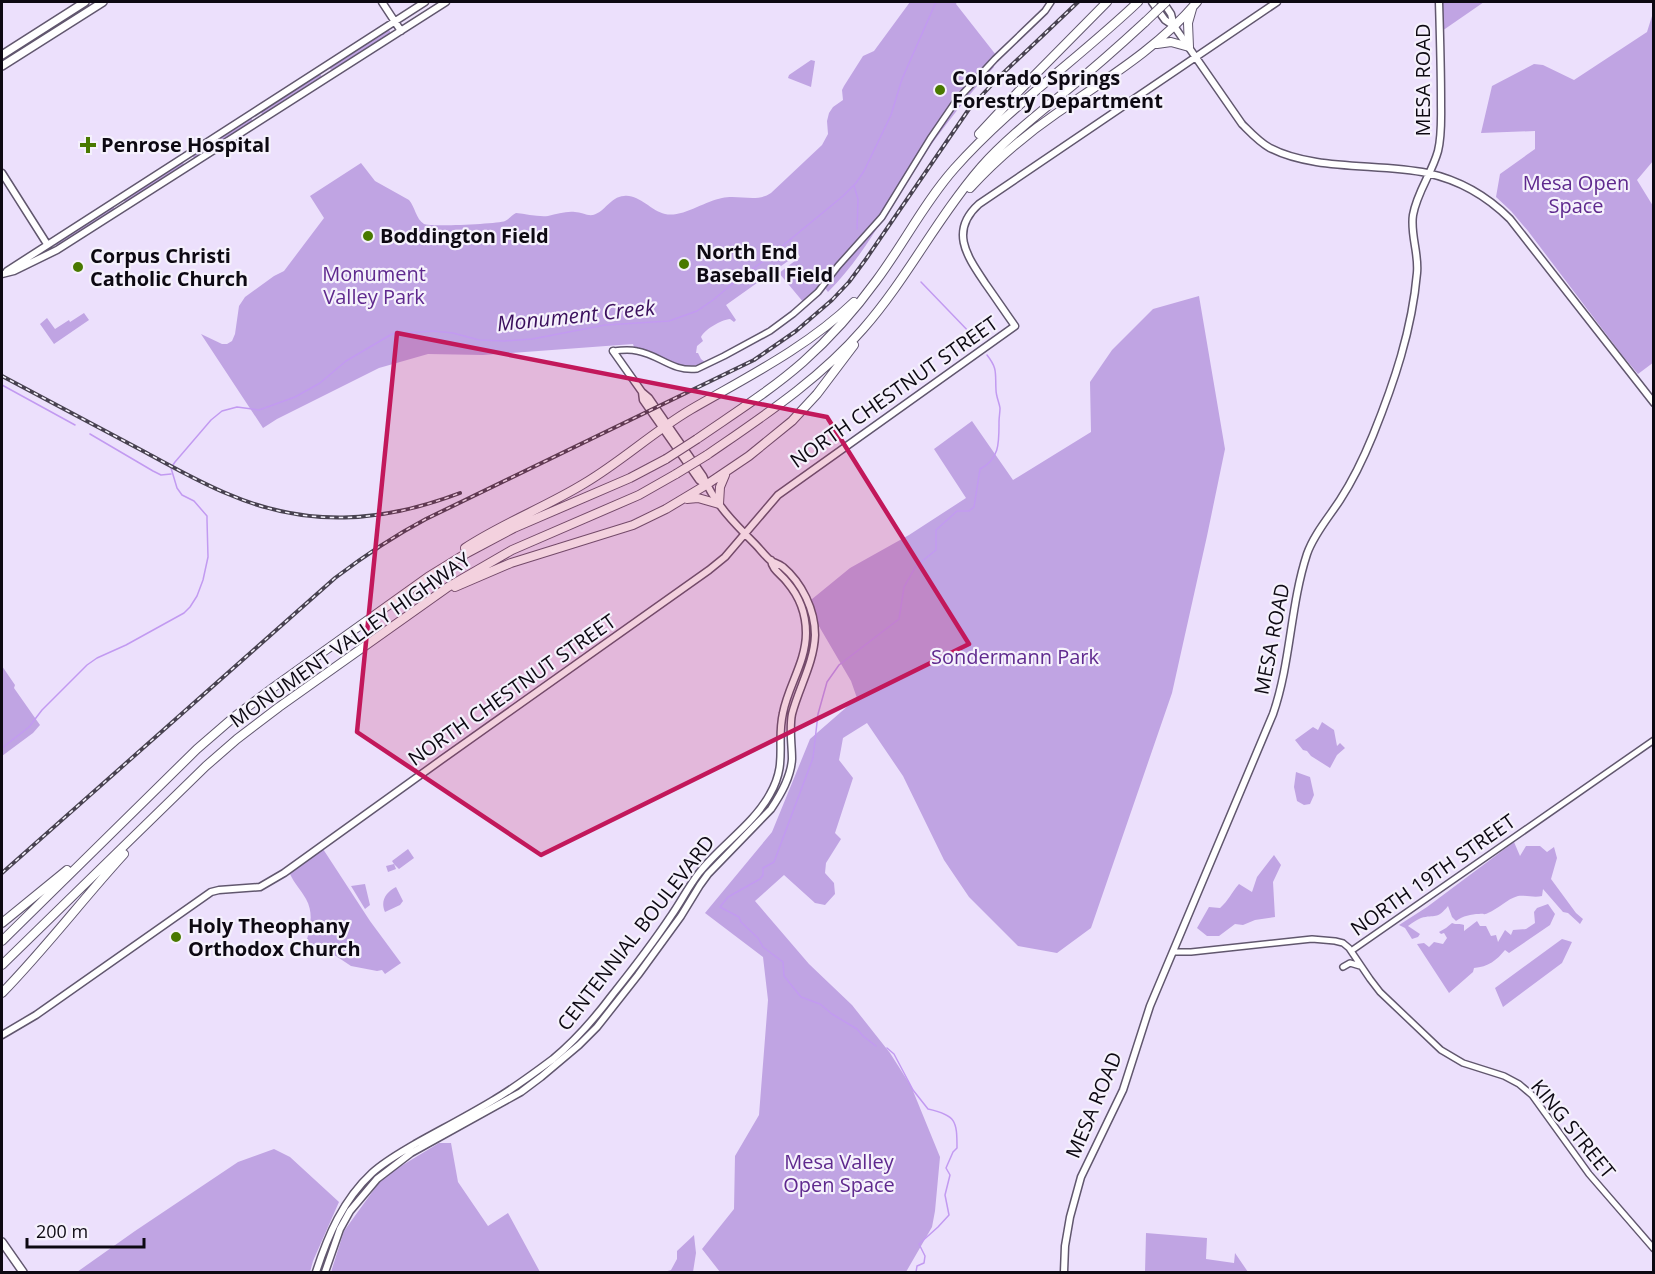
<svg xmlns="http://www.w3.org/2000/svg" width="1655" height="1274" font-family="'Open Sans',sans-serif">
  <style>
    .green { fill: #c0a4e3 }
    .lines { fill: none; stroke-linecap: round; stroke-linejoin: round }
    .stream { stroke: #c29af1; stroke-width: 1.5 }
    .tertiary-casing { stroke: #61576e; stroke-width: 8 }
    .secondary-casing { stroke: #61576e; stroke-width: 9 }
    .primary-casing { stroke: #61576e; stroke-width: 10 }
    .motorway-casing { stroke: #61576e; stroke-width: 10 }
    .tertiary { stroke: #fff; stroke-width: 5 }
    .secondary { stroke: #fff; stroke-width: 6 }
    .primary { stroke: #fff; stroke-width: 7 }
    .motorway { stroke: #fff; stroke-width: 8 }
    .rail-casing { stroke: #484250; stroke-width: 4 }
    .rail { stroke: #f5f1fc; stroke-width: 1.5; stroke-dasharray: 4.5; stroke-linecap: butt }
    .motorway-bridge-casing { stroke: #61576e; stroke-width: 10; stroke-linecap: butt }
    .motorway-bridge { stroke: #fff; stroke-width: 8 }
    .marked { fill: #c2185b; fill-opacity: 0.2; stroke: #c2185b; stroke-width: 4.5; stroke-linejoin: round }
    .poi-dot { fill: #497900; stroke: #f5f1fc; stroke-width: 2 }
    .labels { text-anchor: middle; stroke-width: 4.5; stroke-linejoin: round; paint-order: stroke }
    .poi-label { font-size: 20px; font-weight: bold; fill: #0d0912; stroke: #f5f1fc; text-anchor: start }
    .street-label { font-size: 20px; fill: #0d0912; stroke: #f5f1fc }
    .park-label { font-size: 20px; fill: #5f298e; stroke: #f5f1fc }
    .water-label { font-size: 21px; font-style: italic; fill: #3b105d; stroke: #f5f1fc }
  </style>
  <rect width="100%" height="100%" fill="#ece0fc"/>
  <path class="green" d="M910 2H957L956 4 996 55 989 60 994 67C962 102 933 140 907 180 883 218 861 259 828 292L822 284 804 303 779 273 800 257 798 254 726 305 736 320 734 322 730 319C721 320 705 329 701 337L703 341 697 346 696 353H698L701 359 706 363C679 372 659 357 634 347L633 344 483 355 428 354 379 368 277 419 263 428 201 334 222 344H227L232 341 235 334 239 306 245 297 274 276 284 271 324 218 310 196 361 163 375 181 409 200C415 207 416 219 424 224 430 227 498 224 505 221 509 219 512 215 516 213 526 214 538 217 548 216 557 214 566 211 575 212 581 212 587 216 593 215 605 212 610 197 624 196 639 194 651 211 665 214 682 218 705 201 722 198 738 194 757 203 771 193L822 145 828 134 827 121 829 113 833 107 843 100 842 90 844 86 863 56 874 51Z
    M1441 2H1484L1442 31Z
    M1652 16 1654 18 1653 161 1637 180 1653 206 1654 362 1638 374 1622 355 1528 231 1511 211 1496 197 1500 174 1535 149V131L1481 133 1492 86 1534 64 1543 65 1574 80 1647 32Z
    M387 29 390 31V35L334 71 330 69V65Z
    M811 60 815 61 811 87 788 78 789 75Z
    M318 74 321 75 322 78 264 115H262L261 111Z
    M248 118 252 119V123L196 159 193 157V154Z
    M181 162H183L184 165 127 203 124 201 123 199Z
    M113 206 115 210 58 246 55 244V242Z
    M1199 296 1225 449 1207 536 1172 693 1091 928 1057 953 1018 946 969 897 944 860 903 776 867 723 843 738 839 760 853 778 835 833 841 839 826 863 825 873 834 883 835 894 825 905 815 903 784 875 755 901 809 964 852 1005 890 1053 911 1086 940 1157 935 1211 932 1227 906 1272H720L702 1249 734 1209 735 1156 759 1115 768 1000 763 957 705 913 772 832 810 739 857 698 851 681 806 604 850 568 909 535 966 498 934 449 972 421 1013 480 1091 432 1090 382 1112 350 1153 309Z
    M84 313 89 320 54 344 40 324 47 318 55 329 69 320 70 322Z
    M2 666 15 685 14 688 40 725 33 733 2 756Z
    M1322 722 1334 730 1337 746 1340 743 1345 748 1337 755 1330 768 1311 756 1307 751 1303 750 1295 740 1313 727 1318 730Z
    M1296 772 1310 777 1314 795 1310 804 1304 805 1297 801 1294 787Z
    M1514 842 1520 856 1526 846H1540L1547 852 1554 847 1557 858 1551 879 1576 913 1583 919 1580 924 1568 913 1563 912 1543 889 1542 896C1534 898 1526 895 1518 896 1507 899 1498 909 1488 913 1481 916 1487 913 1479 914 1471 914 1463 916 1456 921L1452 917 1448 906C1437 920 1435 914 1421 918 1416 920 1412 923 1408 926L1420 934 1418 937 1412 939 1405 928 1399 925 1427 907Z
    M323 849 370 921 401 963 385 974 382 970 377 971 351 966 336 956 306 949 305 947C309 931 315 915 306 899 301 890 294 883 290 874L291 871Z
    M408 849 414 858 399 869 394 864 396 869 388 872 386 866 394 864 392 861Z
    M1274 855 1281 865 1273 882 1275 917 1255 920 1243 925 1235 924 1219 936H1207L1197 928 1209 907 1220 908C1229 900 1231 893 1239 884L1252 892 1257 877Z
    M365 884 370 905 365 909 351 886Z
    M396 887 403 901 400 905 385 912C380 901 386 892 396 887Z
    M1548 904 1555 914 1550 925 1509 953 1505 950C1497 960 1488 967 1474 968L1473 972 1449 993 1417 944 1424 943 1429 947 1434 942 1443 944 1447 938 1444 933 1441 934 1439 932 1446 928 1452 923C1456 925 1460 923 1464 925V931L1477 921 1480 926H1486L1491 936 1496 935 1498 942 1505 930 1511 935 1513 930 1526 929 1535 923 1534 912 1537 908Z
    M1562 939 1572 942 1562 963 1503 1007 1495 988Z
    M439 1143H451L458 1182 488 1226 508 1213 540 1272H331L344 1231 383 1177Z
    M274 1149 290 1157 339 1202 313 1261 310 1272H77L135 1231 238 1162Z
    M1146 1233 1207 1238 1206 1259 1234 1263 1235 1253 1248 1272H1145Z
    M694 1235 696 1253 693 1272H664L671 1270 677 1259V1251Z"/>
  <g class="lines">
    <path class="stream" d="M854 186 858 199 857 229
      M921 282 973 336 979 339
      M2 385 75 425
      M90 434 153 471 161 475 171 474
      M2 748 29 727 42 710 87 665 97 658 126 645 184 613 190 607 197 596 203 580 208 557 207 520V516L194 501 182 495 177 488 171 468 175 462 211 420 222 411 237 407 259 410 295 397 320 383 346 361 392 334 433 331 453 333 479 340 504 341 532 339 605 325 669 321 697 311 713 300 737 280 769 257 843 196 856 183 864 171 891 115 902 79 936 2
      M876 1046 863 1036 857 1029 832 1014 820 1004 801 997 784 976 783 962 763 947 758 938 741 922 739 917 720 907 728 897 760 879 763 875V868L774 862 813 758 818 714 827 682 839 665 899 619 904 587 916 566 936 550V530L957 511H969L974 507 980 469C1000 459 999 442 999 422 999 417 1000 413 1000 408 999 402 996 396 996 390 995 373 998 369 987 355
      M887 1048 894 1054 913 1090 928 1109C956 1115 957 1121 957 1148L953 1152 946 1168 950 1175 945 1195 949 1215 938 1227 919 1244 925 1256 924 1263 917 1266 916 1272"/>
    <defs>
      <path id="tertiary" d="M613 351C621 350 629 349 637 351 660 355 672 372 697 369L724 356 770 331 793 314 818 292 838 266 882 217 930 139 956 101 995 59 1045 11 1051 2
        M1351 951 1654 740
        M1173 952H1191L1312 939 1335 941 1343 943 1349 948 1370 979 1380 992 1441 1050 1463 1063 1504 1076 1519 1084 1532 1095 1589 1174 1654 1249
        M1343 967 1350 963 1360 966"/>
      <path id="secondary" d="M382 2 401 31
        M1152 2 1165 20 1174 26 1242 124C1251 133 1259 142 1270 148 1314 171 1378 163 1427 173 1459 180 1487 196 1510 219L1654 403
        M1163 2 1171 14 1174 26
        M2 173 47 244
        M7 271 425 2
        M2 274 14 271 57 250 446 2
        M642 392 643 400 699 480 706 485
        M2 1035 36 1015 211 892 219 890 260 887 284 873 441 760 709 570 725 557 778 495 1015 326C1005 312 995 297 985 283 967 256 949 231 979 204L1277 2
        M316 1272C328 1235 343 1200 372 1173 385 1161 400 1153 415 1144 440 1130 467 1116 492 1101 513 1089 533 1074 553 1059 576 1040 595 1018 613 994 633 969 653 943 671 916 681 902 688 887 699 873 720 846 754 824 770 794 788 763 776 743 783 713 788 686 806 662 806 633 806 614 799 596 787 582 781 574 772 570 771 560
        M325 1272 340 1229 350 1211 377 1179 411 1153 521 1092 541 1077 579 1045 597 1027 638 975 681 916 700 885 708 874 771 809C781 794 791 777 792 759 792 744 789 729 792 714 799 687 814 663 815 635 815 610 802 583 783 567 779 564 775 563 771 561 765 556 760 549 755 544 735 524 714 503 703 476L649 398 642 392 613 351
        M1064 1272 1065 1246 1070 1217 1081 1177 1123 1090 1150 1006 1273 714C1291 662 1290 606 1307 554 1314 534 1329 517 1340 500 1353 480 1364 457 1373 435 1394 383 1412 330 1417 273 1419 253 1410 234 1413 215 1417 192 1432 173 1438 151 1442 135 1441 118 1441 101 1441 68 1440 35 1439 2"/>
      <path id="primary" d="M2 55 85 2
        M2 66 103 2
        M2 1242 23 1272"/>
      <path id="motorway" d="M1157 44 1171 42 1189 47 1188 23 1192 9
        M979 134 1019 91 1107 2
        M970 188C996 160 1025 135 1057 113 1106 79 1158 48 1197 2
        M697 439C733 414 770 391 803 362 830 338 855 310 876 281 903 245 924 203 954 169 1009 107 1078 59 1138 2
        M707 455C762 417 819 380 863 329 907 279 937 218 981 167 1006 139 1037 115 1066 91 1093 69 1119 46 1145 22
        M687 499 698 498 719 504 720 487 725 475
        M465 548C503 523 546 507 585 483 622 461 653 432 690 410 747 377 806 348 854 302
        M455 587 511 563 633 525 666 509 706 485 749 456 792 421 817 394 854 345
        M2 923 67 870
        M2 941 197 749 234 717 274 687 428 577 467 553 514 528 630 478 666 459
        M2 965 206 766 237 739 279 707 448 587 512 550 639 495 676 474
        M2 993C45 949 82 900 124 854"/>
    </defs>
    <use href="#tertiary" class="tertiary-casing"/>
    <use href="#secondary" class="secondary-casing"/>
    <use href="#primary" class="primary-casing"/>
    <use href="#motorway" class="motorway-casing"/>
    <use href="#tertiary" class="tertiary"/>
    <use href="#secondary" class="secondary"/>
    <use href="#primary" class="primary"/>
    <use href="#motorway" class="motorway"/>
    <defs>
      <path id="rail" d="M2 376C49 401 96 426 143 451 171 466 199 482 228 494 307 528 381 523 460 493
        M2 873 335 578C364 556 394 536 426 519L754 360 796 331 832 300 849 282 866 259 969 109 998 78 1078 2"/>
    </defs>
    <use href="#rail" class="rail-casing"/>
    <use href="#rail" class="rail"/>
    <defs>
      <path id="motorway-bridge" d="M1145 22 1166 2
        M666 459 697 439
        M676 474 707 455"/>
    </defs>
    <use href="#motorway-bridge" class="motorway-bridge-casing"/>
    <use href="#motorway-bridge" class="motorway-bridge"/>
  </g>
  <path class="marked" d="M397 333 827 417 969 644 541 855 357 732Z"/>
  <g class="poi-dot">
    <circle cx="940" cy="90" r="6"/>
    <path d="M85 136h6v6h6v6h-6v6h-6v-6h-6v-6h6z"/>
    <circle cx="368" cy="236" r="6"/>
    <circle cx="684" cy="264" r="6"/>
    <circle cx="78" cy="267" r="6"/>
    <circle cx="176" cy="937" r="6"/>
  </g>
  <g class="labels">
    <g class="poi-label">
      <text x="952" y="85">Colorado Springs<tspan x="952" dy="23">Forestry Department</tspan></text>
      <text x="101" y="152">Penrose Hospital</text>
      <text x="380" y="243">Boddington Field</text>
      <text x="696" y="259">North End<tspan x="696" dy="23">Baseball Field</tspan></text>
      <text x="90" y="263">Corpus Christi<tspan x="90" dy="23">Catholic Church</tspan></text>
      <text x="188" y="933">Holy Theophany<tspan x="188" dy="23">Orthodox Church</tspan></text>
    </g>
    <g class="street-label">
      <text transform="translate(1423 80) rotate(-90)" y="7">MESA ROAD</text>
      <text transform="translate(894 392) rotate(-35)" y="7">NORTH CHESTNUT STREET</text>
      <text transform="translate(1272 639) rotate(-79)" y="7">MESA ROAD</text>
      <text transform="translate(350 640) rotate(-35)" y="7">MONUMENT VALLEY HIGHWAY</text>
      <text transform="translate(512 690) rotate(-35)" y="7">NORTH CHESTNUT STREET</text>
      <text transform="translate(1433 875) rotate(-35)" y="7">NORTH 19TH STREET</text>
      <text transform="translate(636 933) rotate(-52)" y="7">CENTENNIAL BOULEVARD</text>
      <text transform="translate(1094 1105) rotate(-67)" y="7">MESA ROAD</text>
      <text transform="translate(1573 1129) rotate(51)" y="7">KING STREET</text>
    </g>
    <g class="park-label">
      <text x="1576" y="190">Mesa Open<tspan x="1576" dy="23">Space</tspan></text>
      <text x="374" y="281">Monument<tspan x="374" dy="23">Valley Park</tspan></text>
      <text x="1015" y="664">Sondermann Park</text>
      <text x="839" y="1169">Mesa Valley<tspan x="839" dy="23">Open Space</tspan></text>
    </g>
    <g class="water-label">
      <text transform="translate(576 316) rotate(-6)" y="7">Monument Creek</text>
    </g>
  </g>
  <rect width="1655" height="1274" fill="none" stroke="#0d0912" stroke-width="6"/>
  <path d="M27 1238v9h117v-9" fill="none" stroke="#0d0912" stroke-width="3"/>
  <text x="36" y="1238" font-size="18" fill="#0d0912" stroke="#f5f1fc" stroke-width="4.5" paint-order="stroke">200 m</text>
</svg>
